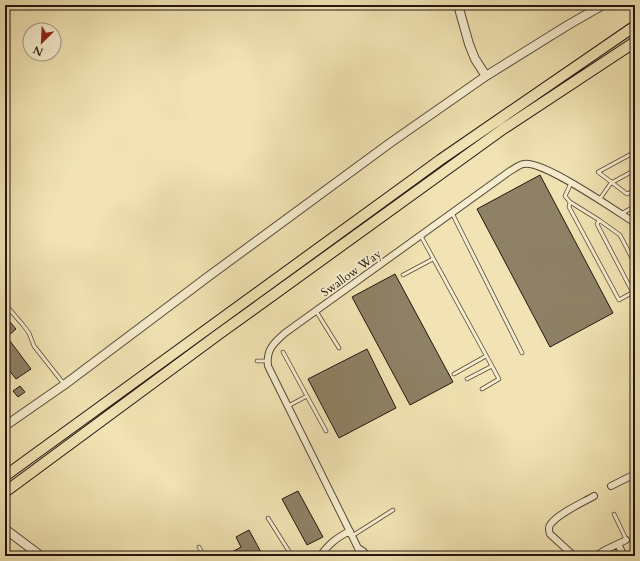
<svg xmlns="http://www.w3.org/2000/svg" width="640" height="561" font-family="Cardo,serif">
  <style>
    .building { fill: #8e8165; stroke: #231610 }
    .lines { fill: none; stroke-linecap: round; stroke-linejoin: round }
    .service-casing { stroke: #564939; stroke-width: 4.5 }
    .minor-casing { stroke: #564939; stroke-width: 8 }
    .tertiary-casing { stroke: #564939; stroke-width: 10 }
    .trunk-casing { stroke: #231610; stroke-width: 12 }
    .service { stroke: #f6edce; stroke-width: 3 }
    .minor { stroke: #f6edce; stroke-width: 6 }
    .tertiary { stroke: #f6edce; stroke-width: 8 }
    .trunk { stroke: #f1e3b3; stroke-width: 10 }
    .labels { text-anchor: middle; stroke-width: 4; stroke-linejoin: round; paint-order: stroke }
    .street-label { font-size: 12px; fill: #231610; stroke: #f6edce }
  </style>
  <rect width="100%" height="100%" fill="#f1e3b3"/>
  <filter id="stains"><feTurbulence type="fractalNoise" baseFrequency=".005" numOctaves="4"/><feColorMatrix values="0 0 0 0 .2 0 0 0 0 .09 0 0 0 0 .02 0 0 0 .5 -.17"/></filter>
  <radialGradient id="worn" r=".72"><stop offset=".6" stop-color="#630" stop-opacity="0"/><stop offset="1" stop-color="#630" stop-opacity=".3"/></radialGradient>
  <path class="building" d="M540 175 613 313 550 347 477 209Z
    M395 274 453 382 410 405 352 297Z
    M10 322 16 329 7 337 31 369 16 379 5 365V326Z
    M367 349 396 408 339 438 308 379Z
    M20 386 25 392 18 397 13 391Z
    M298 491 323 537 307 545 282 499Z
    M249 530 263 556H225L241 547 236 537Z"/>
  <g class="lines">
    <defs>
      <path id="service" d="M635 152 598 172 627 194 635 190
        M571 183 565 196 570 202 599 220 620 235 635 264
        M599 200 611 183 635 170
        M570 202 569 207 619 300 635 291
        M452 213 522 353
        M621 214 635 206
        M599 220 597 224 633 293
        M421 236 499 379 482 389
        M403 275 433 259
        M5 304 23 325 29 333 34 346 64 384
        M316 311 339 348
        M283 352 326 431
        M257 361H267
        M454 374 486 356
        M467 379 492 366
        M288 406 307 396
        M614 514 626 539
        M268 518 292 556
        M352 536 393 510
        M199 547 204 556"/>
      <path id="minor" d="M611 486 635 474
        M618 544 624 556
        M358 548 268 366C266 349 274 343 285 333L510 171C514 169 520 164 524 164 543 160 616 211 635 223
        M320 556C329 544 336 538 350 531
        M360 556 358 548 363 551 367 556
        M574 556 550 534C549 531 548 528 550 525 557 514 582 503 594 496
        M596 556 605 550 626 540"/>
      <path id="tertiary" d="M458 5 469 44 475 59 486 76
        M5 426 64 385 209 276 390 143 486 76 568 25 603 5
        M5 529 41 556"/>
      <path id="trunk" d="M5 476 440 160 635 26
        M5 492 219 334 503 129 635 42"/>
    </defs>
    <use href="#service" class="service-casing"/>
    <use href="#minor" class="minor-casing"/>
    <use href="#tertiary" class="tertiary-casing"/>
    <use href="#trunk" class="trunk-casing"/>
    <use href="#service" class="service"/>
    <use href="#minor" class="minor"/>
    <use href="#tertiary" class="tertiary"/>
    <use href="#trunk" class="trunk"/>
  </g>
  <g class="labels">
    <g class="street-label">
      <text transform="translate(351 273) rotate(-36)" y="4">Swallow Way</text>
    </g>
  </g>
  <rect width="640" height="561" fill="none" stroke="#f1e3b3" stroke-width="20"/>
  <rect x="6" y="6" width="628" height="549" fill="none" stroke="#231610" stroke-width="2"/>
  <rect x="10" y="10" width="620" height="541" fill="none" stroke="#231610"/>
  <g transform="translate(42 42) rotate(204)"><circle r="19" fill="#f6edce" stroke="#a29782"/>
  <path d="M0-3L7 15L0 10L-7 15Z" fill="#8f2418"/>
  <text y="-6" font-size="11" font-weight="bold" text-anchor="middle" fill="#231610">N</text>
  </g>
  <rect width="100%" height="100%" filter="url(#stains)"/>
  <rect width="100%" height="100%" fill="url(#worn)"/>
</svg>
